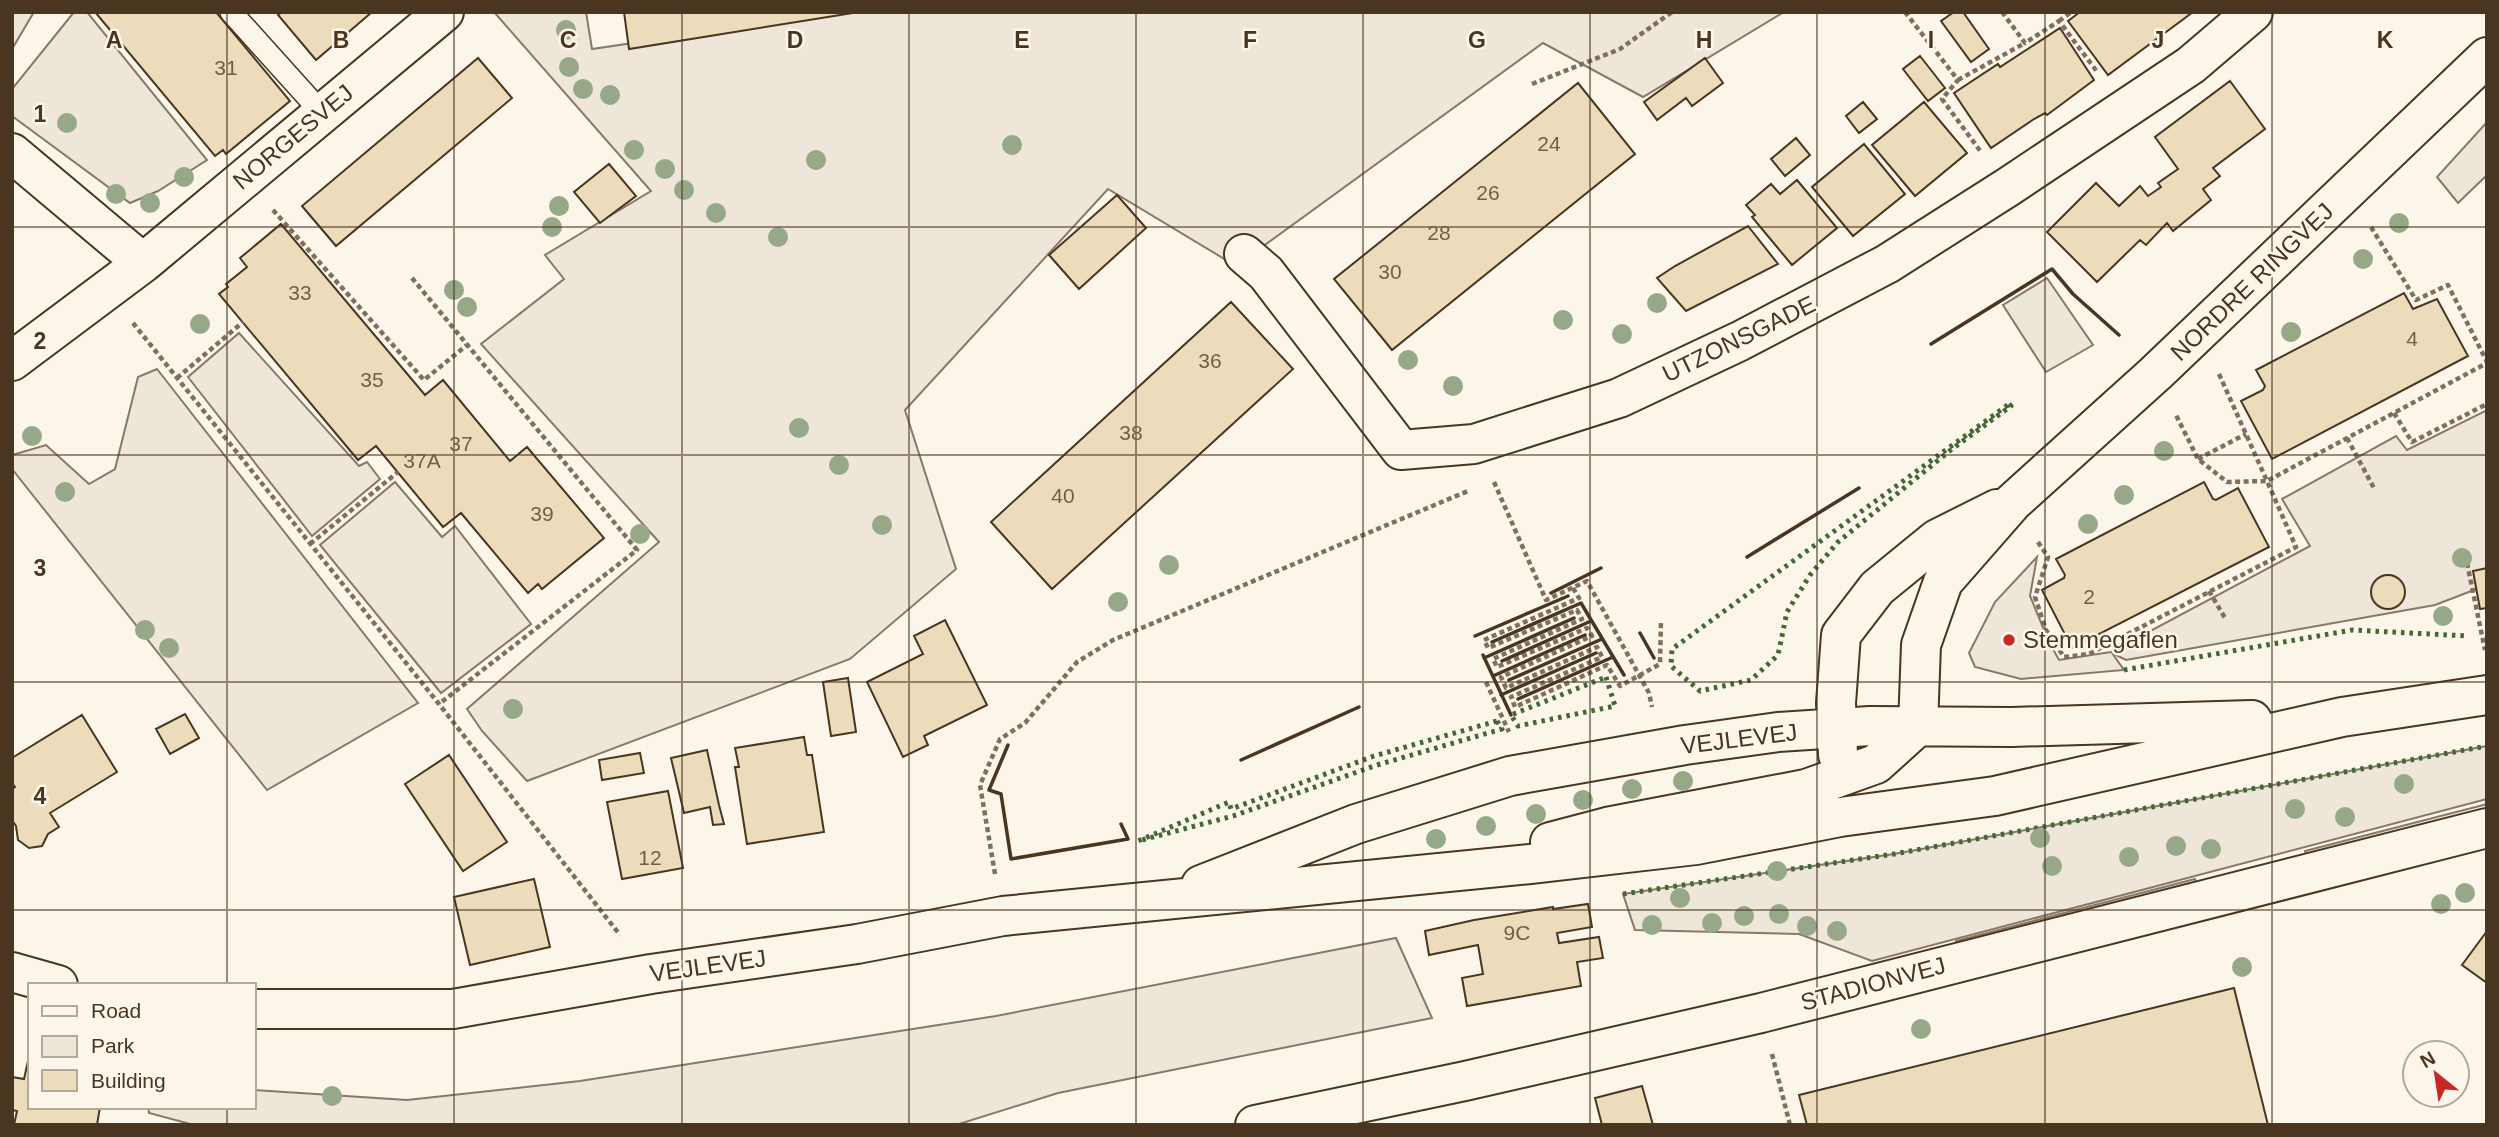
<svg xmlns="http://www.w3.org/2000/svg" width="2499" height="1137" font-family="Helvetica,sans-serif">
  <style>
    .green { fill: #ede6d9; stroke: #887966; stroke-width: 2 }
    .parking { fill: #ede7d9; stroke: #887966; stroke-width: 2 }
    .building { fill: #ecdcbc; stroke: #4a3520; stroke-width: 2 }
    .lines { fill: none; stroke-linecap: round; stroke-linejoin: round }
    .lane-casing { stroke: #4a3520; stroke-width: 24 }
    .street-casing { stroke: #4a3520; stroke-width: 42 }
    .secondary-casing { stroke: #4a3520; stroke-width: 42 }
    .path { stroke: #7f6f5c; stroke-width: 4.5; stroke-dasharray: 5 3.5; stroke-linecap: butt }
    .lane { stroke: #fbf6e9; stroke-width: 21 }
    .street { stroke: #fbf6e9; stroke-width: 38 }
    .secondary { stroke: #fbf6e9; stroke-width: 38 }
    .hedge { stroke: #436837; stroke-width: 5; stroke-dasharray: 3.5 5; stroke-linecap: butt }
    .wall { stroke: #4a3520; stroke-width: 3.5 }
    .tree { fill: #96a887 }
    .grid { fill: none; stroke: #4a3520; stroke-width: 2; stroke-opacity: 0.55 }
    .poi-dot { fill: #c62828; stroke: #fbf6e9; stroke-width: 2.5 }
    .labels { text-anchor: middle; stroke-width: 5; stroke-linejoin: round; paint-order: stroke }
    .number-label { font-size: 21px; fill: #725f47 }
    .street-label { font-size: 24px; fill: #4a3520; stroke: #fbf6e9 }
    .poi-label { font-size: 24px; fill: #4a3520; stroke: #fbf6e9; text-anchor: start }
    .grid-label { font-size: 23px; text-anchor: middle; font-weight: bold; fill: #4a3520; stroke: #fbf6e9; stroke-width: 5; stroke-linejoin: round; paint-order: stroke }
  </style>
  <rect width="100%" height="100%" fill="#fbf6e9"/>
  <path class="green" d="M12 12H34L12 49Z
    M74 12H87L207 160 158 191 130 203 12 116V89Z
    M494 12H586L592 49 842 12H1784L1643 97 1543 43 1236 266 1108 189 905 410 956 569 850 659 527 781 482 731 467 709 659 542 481 344 564 279 545 255 651 191Z
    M239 333 359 466 367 462 380 479 312 536 188 377Z
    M157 369 418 703 267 790 12 469V455L46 445 89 484 115 469 138 377Z
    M2487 410V585L2435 605 2126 660 2112 653 2124 670 2021 679 1975 667 1969 653 1995 602 2037 557 2030 596 2049 642 2059 660 2111 652 2310 546 2282 499 2396 436 2407 450Z
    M395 482 442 537 455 526 531 624 441 693 320 545Z
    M2487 746V799L1872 961 1799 934 1635 930 1623 894 1894 854Z
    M1396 938 1432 1018 1058 1093 956 1125H194L149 1113 148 1107H254V1090L407 1100 580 1081 996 1016Z"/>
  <path class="parking" d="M2487 122V175L2458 203 2437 177Z
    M2047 278 2093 345 2046 372 2003 305Z
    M2487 804V817L2309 863 2305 851Z
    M2195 879 2199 891 1960 953 1956 941Z"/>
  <path class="building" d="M95 12H216L290 101 226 154 223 150 215 156Z
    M282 12H372L316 60 278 15Z
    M624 12H859L629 49Z
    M1954 12H1963L1989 49 1971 62 1941 21Z
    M2080 12H2193L2108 75 2068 21Z
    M2060 28 2094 80 2047 115 2045 113 2034 119 1991 148 1954 93 1998 64 2000 67Z
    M1920 56 1945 88 1928 101 1903 69Z
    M478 58 512 98 336 246 302 206Z
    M1705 58 1723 83 1692 106 1686 98 1657 120 1644 102Z
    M2230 81 2265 129 2213 168 2220 176 2203 189 2211 200 2173 231 2167 223 2146 245 2140 240 2097 282 2047 232 2096 183 2119 206 2140 186 2148 196 2161 187 2158 183 2178 169 2155 137Z
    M1578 83 1635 154 1392 350 1334 279Z
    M1863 102 1877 119 1859 133 1846 116Z
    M1924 102 1967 153 1915 196 1872 145Z
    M1796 138 1810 155 1785 176 1771 159Z
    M1864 144 1905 194 1853 236 1812 187Z
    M609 164 636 196 600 223 574 192Z
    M1797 180 1837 228 1792 265 1752 217 1755 215 1746 205 1771 184 1780 194Z
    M1117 195 1146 228 1079 289 1049 255Z
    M281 224 425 395 443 380 510 461 527 447 604 538 542 589 538 584 528 593 461 513 443 527 376 446 358 460 219 294 228 287 226 284 247 267 240 258Z
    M1748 226 1778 264 1686 311 1657 278 1675 266Z
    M2404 293 2413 309 2437 299 2468 356 2272 459 2241 401 2263 390 2265 386 2256 370Z
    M1231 302 1293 369 1052 589 991 522Z
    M2204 482 2213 499 2216 500 2238 488 2269 547 2072 648 2042 590 2064 578 2065 575 2056 559Z
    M2487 568V608L2480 609 2473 571Z
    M2371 592a17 17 0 1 1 34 0a17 17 0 1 1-34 0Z
    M945 620 987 705 924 736 928 745 903 757 867 682 923 654 914 636Z
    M848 678 856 732 831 736 823 682Z
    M185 714 199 738 170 754 156 729Z
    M82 715 117 772 50 813 59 827 48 834 42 846 29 848 18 840 16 826 12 820V789L15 787 12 783V758Z
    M804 737 807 755H812L824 832 747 844 735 767H739L735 748Z
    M707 750 719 805 724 824 713 825 710 807 684 813 671 758Z
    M640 753 644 773 602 780 599 760Z
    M449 755 507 842 463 871 405 784Z
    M668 791 683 868 622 879 607 802Z
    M534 879 550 947 470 965 454 897Z
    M1588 904 1592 927 1557 933 1559 943 1599 937 1603 958 1577 962 1581 986 1467 1006 1462 978 1483 974 1478 945 1429 955 1425 931 1474 920 1553 907V909Z
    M2487 931V983L2462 965Z
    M2234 988 2268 1125H1807L1799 1095Z
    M28 1061 30 1107H100L97 1125H14L17 1111 12 1110V1077L24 1079Z
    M1642 1086 1653 1125H1602L1595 1098Z"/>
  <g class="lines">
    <defs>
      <path id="lane" d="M231 12 322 113"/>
      <path id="street" d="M12 153 143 263 444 12
        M1244 254 1266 273 1401 450 1474 444 1619 398 1740 341 1887 264 2008 187 2191 65 2253 12
        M12 361 143 263
        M1255 1125 1465 1081 1761 1013 2487 828"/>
      <path id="secondary" d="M1918 726 1921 645 1943 582 2013 502 2156 373 2487 57
        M1838 755 1836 703 1841 635 1877 588 1937 539 1997 509
        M1550 842 1607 827 1806 789 1876 764 1918 726
        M1201 885 1356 824 1510 776 1685 745 1778 732 1870 726 2012 727 2252 720
        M12 972 58 985
        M254 1009H453L651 974 857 944 1003 916 1530 864 1696 845 1840 817 1995 796 2342 717 2487 695"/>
    </defs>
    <use href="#lane" class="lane-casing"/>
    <use href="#street" class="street-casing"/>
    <use href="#secondary" class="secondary-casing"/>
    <path class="path" d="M1905 12 1958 80 1942 99 1981 152
      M2002 12 2025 43 2059 21 2098 73
      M2059 21 2071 12
      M1958 80 2025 43
      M1532 84 1620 49 1672 12
      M273 210 424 380 467 345
      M2371 227 2416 300 2448 285 2487 362
      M412 278 637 550 439 704
      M133 323 439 704 620 935
      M2219 374 2267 481 2487 363
      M177 378 243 322
      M2394 413 2412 442 2487 404
      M2347 438 2375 490
      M2198 459 2246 434
      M1494 482 1546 600 1587 581 1649 693 1652 707
      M2038 542 2048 557 2035 597 2046 630 2064 657 2089 654 2296 547 2267 481 2227 482 2198 459 2176 415
      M310 544 398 472
      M2467 563 2485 650
      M1573 588 1579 598 1484 640 1488 648 1577 610 1582 619 1493 659 1497 667 1587 628 1592 636 1501 677 1506 688 1597 647 1602 657 1511 697 1515 707 1607 665 1620 686 1660 664 1661 620
      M2209 591 2225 618
      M1486 682 1509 732
      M995 874 980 785 1000 739 1025 723 1077 662 1113 640 1468 491
      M1772 1054 1790 1125"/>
    <use href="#lane" class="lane"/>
    <use href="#street" class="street"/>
    <use href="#secondary" class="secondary"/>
    <path class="hedge" d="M2009 404 2011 406 1952 449 1838 542 1810 575 1787 612 1778 655 1751 680 1700 691 1671 666 1672 649Z
      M2124 670 2352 630 2468 636
      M1606 677 1615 706 1518 726 1511 715Z
      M1497 721 1502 729 1377 765 1233 816 1138 841 1229 802 1231 809 1374 756Z
      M1623 894 1894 854 2487 746"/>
    <path class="wall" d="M1931 344 2052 269 2073 294 2119 335
      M1747 557 1859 488
      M1551 593 1601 568
      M1640 633 1654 658
      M1475 636 1568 596
      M1492 642 1581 603 1624 675
      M1483 655 1511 715
      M1484 658 1574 618
      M1502 661 1591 621
      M1493 676 1585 635
      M1509 680 1602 639
      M1501 695 1596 653
      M1518 699 1613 657
      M1008 745 989 790 1001 794 1011 859 1128 839 1121 824
      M1241 760 1359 707"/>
  </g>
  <g class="tree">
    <circle cx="566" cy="30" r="10"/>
    <circle cx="569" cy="67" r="10"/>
    <circle cx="583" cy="89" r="10"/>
    <circle cx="610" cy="95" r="10"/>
    <circle cx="67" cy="123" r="10"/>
    <circle cx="1012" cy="145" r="10"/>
    <circle cx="634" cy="150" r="10"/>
    <circle cx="816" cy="160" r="10"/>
    <circle cx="665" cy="169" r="10"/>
    <circle cx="184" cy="177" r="10"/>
    <circle cx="684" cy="190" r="10"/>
    <circle cx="116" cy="194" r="10"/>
    <circle cx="150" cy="203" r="10"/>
    <circle cx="559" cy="206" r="10"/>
    <circle cx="716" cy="213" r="10"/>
    <circle cx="2399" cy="223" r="10"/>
    <circle cx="552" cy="227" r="10"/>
    <circle cx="778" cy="237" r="10"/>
    <circle cx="2363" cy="259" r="10"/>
    <circle cx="454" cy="290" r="10"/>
    <circle cx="1657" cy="303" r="10"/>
    <circle cx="467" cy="307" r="10"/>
    <circle cx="1563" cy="320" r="10"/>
    <circle cx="200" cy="324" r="10"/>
    <circle cx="2291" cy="332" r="10"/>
    <circle cx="1622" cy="334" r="10"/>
    <circle cx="1408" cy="360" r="10"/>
    <circle cx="1453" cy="386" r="10"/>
    <circle cx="799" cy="428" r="10"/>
    <circle cx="32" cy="436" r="10"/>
    <circle cx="2164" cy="451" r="10"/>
    <circle cx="839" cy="465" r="10"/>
    <circle cx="65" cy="492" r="10"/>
    <circle cx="2124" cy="495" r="10"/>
    <circle cx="2088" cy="524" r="10"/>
    <circle cx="882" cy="525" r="10"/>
    <circle cx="640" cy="534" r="10"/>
    <circle cx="2462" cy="558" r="10"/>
    <circle cx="1169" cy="565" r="10"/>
    <circle cx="1118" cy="602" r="10"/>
    <circle cx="2443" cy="616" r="10"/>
    <circle cx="145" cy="630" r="10"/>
    <circle cx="169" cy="648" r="10"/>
    <circle cx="513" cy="709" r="10"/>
    <circle cx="1683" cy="781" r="10"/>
    <circle cx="2404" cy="784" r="10"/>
    <circle cx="1632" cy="789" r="10"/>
    <circle cx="1583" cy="800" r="10"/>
    <circle cx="2295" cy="809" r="10"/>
    <circle cx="1536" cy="814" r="10"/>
    <circle cx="2345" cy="817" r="10"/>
    <circle cx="1486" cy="826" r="10"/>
    <circle cx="2040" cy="838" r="10"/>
    <circle cx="1436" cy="839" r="10"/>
    <circle cx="2176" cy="846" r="10"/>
    <circle cx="2211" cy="849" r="10"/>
    <circle cx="2129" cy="857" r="10"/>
    <circle cx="2052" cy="866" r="10"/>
    <circle cx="1777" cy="871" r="10"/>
    <circle cx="2465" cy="893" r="10"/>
    <circle cx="1680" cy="898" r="10"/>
    <circle cx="2441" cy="904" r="10"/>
    <circle cx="1779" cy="914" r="10"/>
    <circle cx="1744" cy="916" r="10"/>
    <circle cx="1712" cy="923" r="10"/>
    <circle cx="1652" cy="925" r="10"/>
    <circle cx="1807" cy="926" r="10"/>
    <circle cx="1837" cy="931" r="10"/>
    <circle cx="2242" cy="967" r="10"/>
    <circle cx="1921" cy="1029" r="10"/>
    <circle cx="332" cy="1096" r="10"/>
  </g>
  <path class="grid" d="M227 12V985M454 12V1125M682 12V1125M909 12V1125M1136 12V1125M1363 12V1125M1590 12V1125M1817 12V1125M2045 12V1125M2272 12V1125M12 227H2487M12 455H2487M12 682H2487M12 910H2487M227 1107V1125"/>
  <circle class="poi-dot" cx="2009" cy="640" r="7"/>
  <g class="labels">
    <g class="number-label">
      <text x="226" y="75">31</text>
      <text x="1549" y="151">24</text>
      <text x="1488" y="200">26</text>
      <text x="1439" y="240">28</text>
      <text x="1390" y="279">30</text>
      <text x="300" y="300">33</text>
      <text x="2412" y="346">4</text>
      <text x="1210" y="368">36</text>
      <text x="372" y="387">35</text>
      <text x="1131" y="440">38</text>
      <text x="461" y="451">37</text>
      <text x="422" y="468">37A</text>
      <text x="1063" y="503">40</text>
      <text x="542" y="521">39</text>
      <text x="2089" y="604">2</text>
      <text x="650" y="865">12</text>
      <text x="1517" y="940">9C</text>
    </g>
    <g class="street-label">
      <text transform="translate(293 137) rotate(-40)" y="8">NORGESVEJ</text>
      <text transform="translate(2252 282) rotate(-44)" y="8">NORDRE RINGVEJ</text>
      <text transform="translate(1739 339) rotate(-26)" y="8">UTZONSGADE</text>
      <text transform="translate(1739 739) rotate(-7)" y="8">VEJLEVEJ</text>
      <text transform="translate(708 966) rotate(-8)" y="8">VEJLEVEJ</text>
      <text transform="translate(1873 984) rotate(-15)" y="8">STADIONVEJ</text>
    </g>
    <g class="poi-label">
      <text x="2023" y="648">Stemmegaflen</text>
    </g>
  </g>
  <g class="grid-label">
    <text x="114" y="48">A</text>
    <text x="341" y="48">B</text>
    <text x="568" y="48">C</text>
    <text x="795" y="48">D</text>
    <text x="1022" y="48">E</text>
    <text x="1250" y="48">F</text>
    <text x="1477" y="48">G</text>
    <text x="1704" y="48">H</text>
    <text x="1931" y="48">I</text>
    <text x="2158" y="48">J</text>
    <text x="2385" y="48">K</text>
    <text x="40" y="122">1</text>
    <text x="40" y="349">2</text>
    <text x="40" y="576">3</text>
    <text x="40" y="804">4</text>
  </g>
  <rect width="2499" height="1137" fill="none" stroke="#4a3520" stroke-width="28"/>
  <rect x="28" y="983" width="228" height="126" fill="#fbf6e9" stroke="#b4a999" stroke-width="2"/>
  <rect x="42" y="1006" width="35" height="10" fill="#fbf6e9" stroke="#b4a999" stroke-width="2"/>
  <text x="91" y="1018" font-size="21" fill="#4a3520">Road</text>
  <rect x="42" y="1036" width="35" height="21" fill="#ede6d9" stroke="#b4a999" stroke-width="2"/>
  <text x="91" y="1053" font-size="21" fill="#4a3520">Park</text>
  <rect x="42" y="1070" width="35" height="21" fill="#ecdcbc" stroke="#b4a999" stroke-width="2"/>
  <text x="91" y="1088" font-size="21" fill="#4a3520">Building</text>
  <g transform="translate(2436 1074) rotate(330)"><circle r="33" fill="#fbf6e9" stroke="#b4a999" stroke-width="2"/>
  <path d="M0-5L12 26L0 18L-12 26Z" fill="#c62828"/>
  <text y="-10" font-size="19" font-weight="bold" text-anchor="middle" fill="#4a3520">N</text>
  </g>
</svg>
